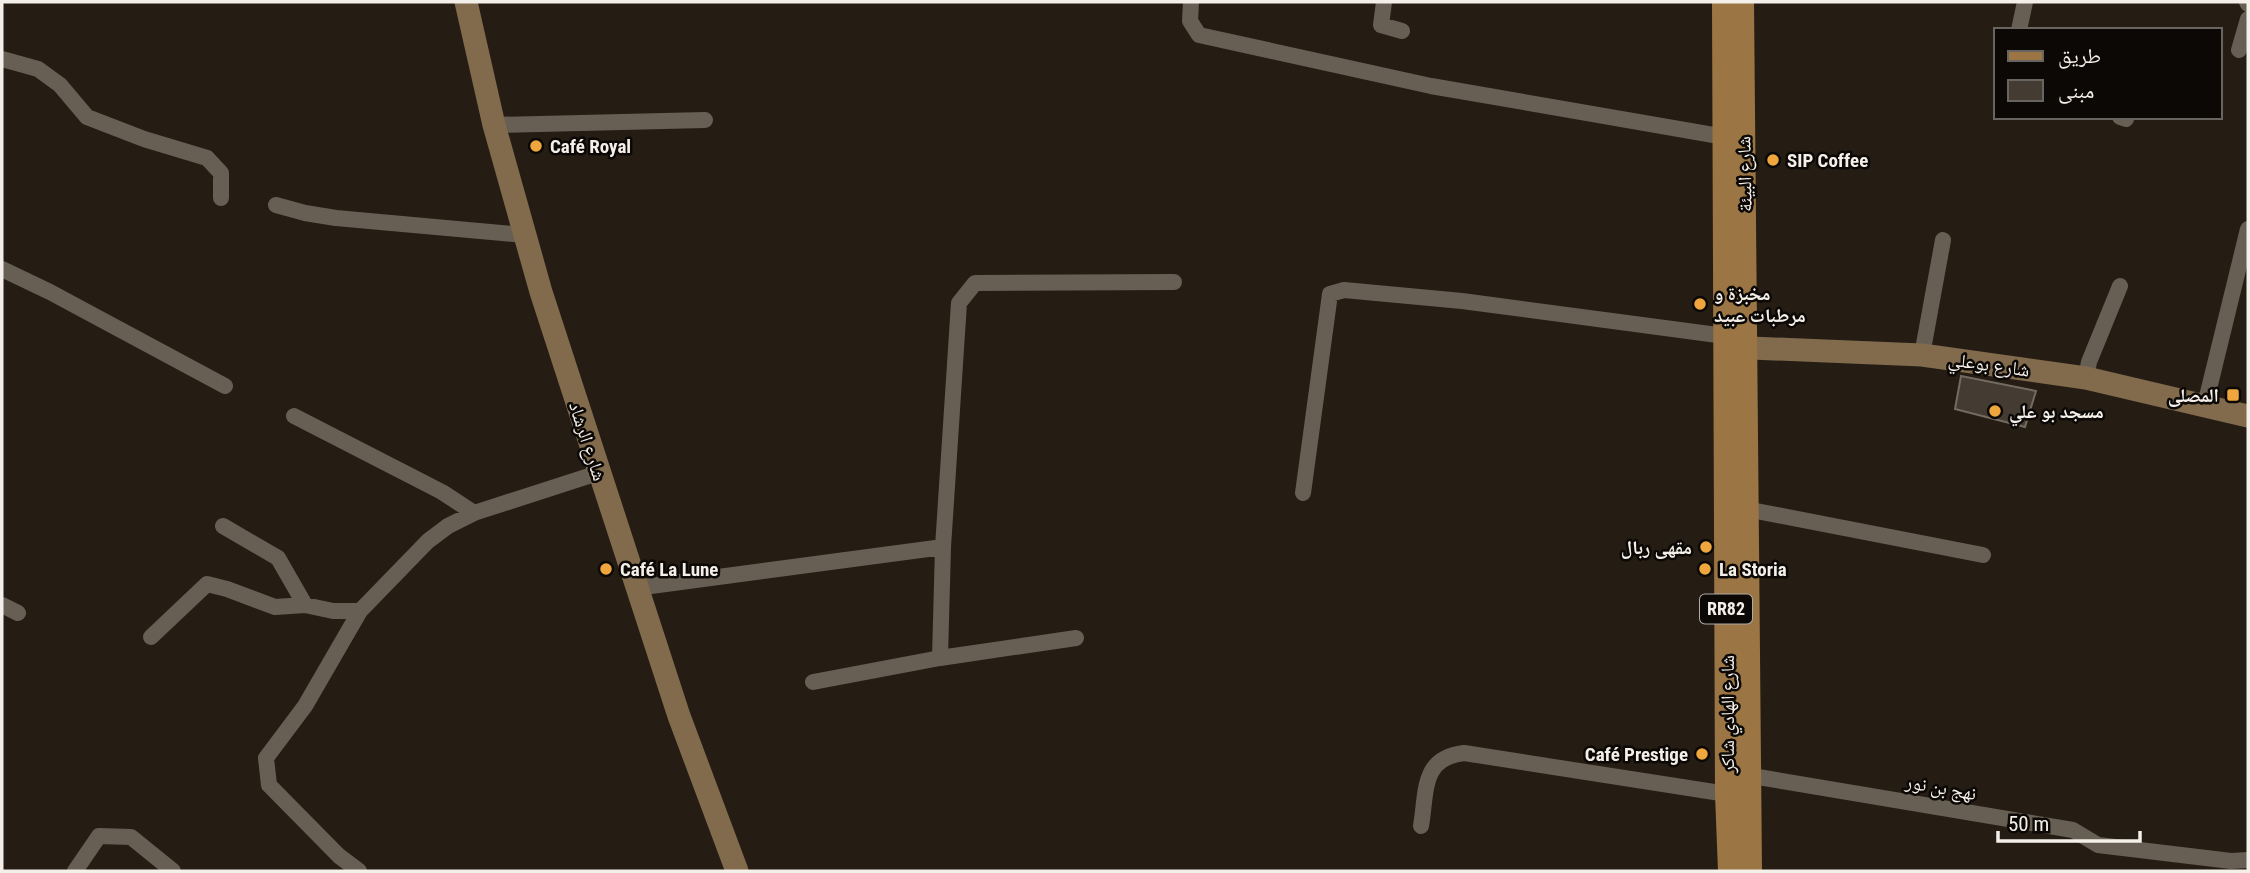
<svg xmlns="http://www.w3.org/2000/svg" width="2250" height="873" font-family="'Roboto Condensed','Noto Naskh Arabic',sans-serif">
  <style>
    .building { fill: #443c32; stroke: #736b60; stroke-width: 2 }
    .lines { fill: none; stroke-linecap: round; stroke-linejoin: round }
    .street { stroke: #675f54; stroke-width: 16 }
    .secondary { stroke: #816b4c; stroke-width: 23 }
    .primary { stroke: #9b7644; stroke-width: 24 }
    .poi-dot { fill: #efa73d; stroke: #0b0805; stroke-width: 2.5 }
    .labels { text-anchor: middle; stroke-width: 5; stroke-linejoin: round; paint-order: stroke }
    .shield { fill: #0b0805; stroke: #aeaaa5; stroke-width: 2 }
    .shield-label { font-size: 18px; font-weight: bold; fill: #f4efe9 }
    .poi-label { font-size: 19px; font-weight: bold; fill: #f4efe9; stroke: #0b0805; text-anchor: start }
    .street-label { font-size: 19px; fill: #f4efe9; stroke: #0b0805 }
  </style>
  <rect width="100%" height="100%" fill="#251d14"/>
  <path class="building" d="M1961 376 2036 391 2025 427 1955 409Z"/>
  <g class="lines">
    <path class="street" d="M1191 2 1190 21 1199 35 1431 86 1725 137
      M1384 2 1381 25 1402 31
      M2247 2 2248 4
      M2019 30 2025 2
      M2239 50 2248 19
      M2 59 38 69 60 85 87 117 144 139 207 158 221 173V198
      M2120 117 2126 119
      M494 125 705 120
      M276 205 305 213 336 218 524 235
      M2 269 50 292 225 386
      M1922 355 1943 240
      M2086 378 2089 362 2120 286
      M2205 405 2248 229
      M294 416 442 492 474 513
      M1303 493 1330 294 1344 290 1462 301 1725 336
      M1746 509 1983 555
      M223 526 278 558 305 605
      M943 547 940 658 1076 638
      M636 588 943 547 959 303 975 283 1174 282
      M2 605 18 613
      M151 637 207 584 227 589 275 607 305 605 333 611H360L428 541 448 526 474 513 598 473
      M813 682 940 658
      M1740 774 2073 830 2098 845 2231 861 2248 860
      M1421 826C1427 791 1421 758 1464 753L1727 794
      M75 871 99 836 131 837 173 871
      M359 871 339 856 269 785 266 758 305 706 360 611"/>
    <path class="secondary" d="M466 2 494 125 541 292 679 716 737 871
      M1728 347 1922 355 2086 378 2248 416"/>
    <path class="primary" d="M1724 2 1727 794 1730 871
      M1742 2 1750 871"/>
  </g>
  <g class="poi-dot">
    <circle cx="536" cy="146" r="7"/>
    <circle cx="1773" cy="160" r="7"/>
    <circle cx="1700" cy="304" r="7"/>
    <rect x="2226" y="388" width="14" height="14" rx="3.5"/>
    <circle cx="1995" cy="411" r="7"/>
    <circle cx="1706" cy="547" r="7"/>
    <circle cx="606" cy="569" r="7"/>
    <circle cx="1705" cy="569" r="7"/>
    <circle cx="1702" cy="754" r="7"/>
  </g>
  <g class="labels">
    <rect class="shield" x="1700" y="594.5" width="52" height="29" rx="5"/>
    <g class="shield-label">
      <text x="1726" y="615">RR82</text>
    </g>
    <g class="poi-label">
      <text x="550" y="153">Café Royal</text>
      <text x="1787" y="167">SIP Coffee</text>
      <text x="1714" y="300">مخبزة و<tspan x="1714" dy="22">مرطبات عبيد</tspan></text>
      <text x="2219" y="402" text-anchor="end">المصلى</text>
      <text x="2009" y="418">مسجد بو علي</text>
      <text x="1692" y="554" text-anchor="end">مقهى ربال</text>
      <text x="620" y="576">Café La Lune</text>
      <text x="1719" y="576">La Storia</text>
      <text x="1688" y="761" text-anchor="end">Café Prestige</text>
    </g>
    <g class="street-label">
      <text transform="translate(1744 174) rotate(-91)" y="7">شارع البيئة</text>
      <text transform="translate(1989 364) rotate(8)" y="7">شارع بوعلي</text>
      <text transform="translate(588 441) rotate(72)" y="7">شارع الرشاد</text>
      <text transform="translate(1727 714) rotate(-90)" y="7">شارع الهادي شاكر</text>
      <text transform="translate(1941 787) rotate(10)" y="7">نهج بن نور</text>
    </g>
  </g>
  <rect width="2250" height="873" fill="none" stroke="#f4efe9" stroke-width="7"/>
  <rect x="1994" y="28" width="228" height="91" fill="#0b0805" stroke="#686460" stroke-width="2"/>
  <rect x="2008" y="51" width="35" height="10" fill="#9b7644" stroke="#686460" stroke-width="2"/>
  <text x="2058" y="63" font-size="21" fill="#f4efe9">طريق</text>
  <rect x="2008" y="80" width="35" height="21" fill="#443c32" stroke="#686460" stroke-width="2"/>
  <text x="2058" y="98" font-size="21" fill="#f4efe9">مبنى</text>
  <path d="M1998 831v10h142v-10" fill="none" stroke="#f4efe9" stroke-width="3.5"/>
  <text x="2008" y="831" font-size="21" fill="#f4efe9" stroke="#0b0805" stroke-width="5" paint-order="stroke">50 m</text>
</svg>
